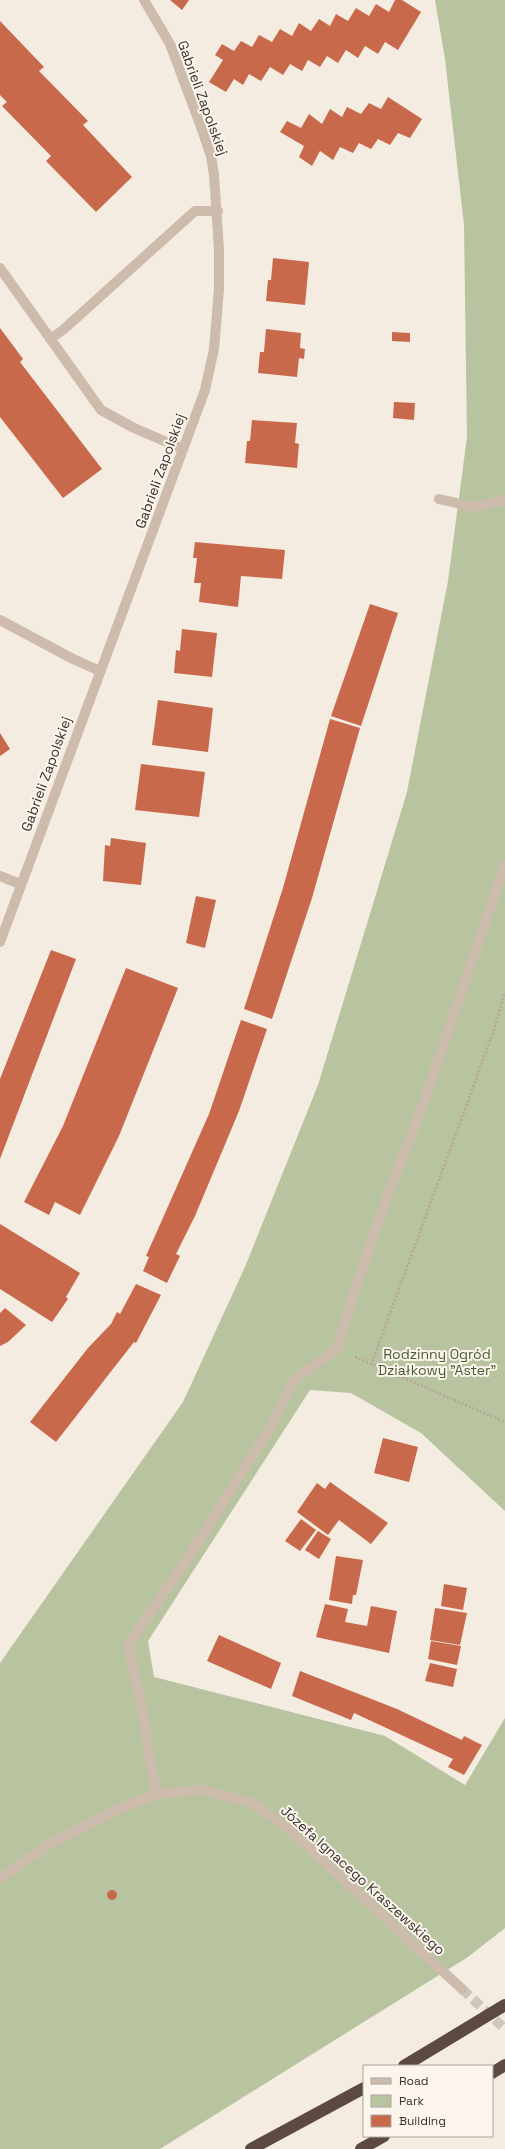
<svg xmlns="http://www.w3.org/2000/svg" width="505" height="2149" font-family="'Space Grotesk',sans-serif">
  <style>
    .green { fill: #b8c4a0 }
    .building { fill: #c8694b }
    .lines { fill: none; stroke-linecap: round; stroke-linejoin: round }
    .minor-tunnel { stroke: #cfc6bd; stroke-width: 10; stroke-dasharray: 10 5; stroke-linecap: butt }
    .path { stroke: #b9a596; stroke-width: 2.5; stroke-dasharray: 2 2; stroke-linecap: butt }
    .minor { stroke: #cdbbac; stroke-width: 10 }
    .highway { stroke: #5c4a42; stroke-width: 12 }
    .labels { text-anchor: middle; stroke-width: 4; stroke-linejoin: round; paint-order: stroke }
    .street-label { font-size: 14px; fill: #3b302b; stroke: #fbf5ee }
    .park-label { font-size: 14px; fill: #4a5a2e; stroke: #fbf5ee }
  </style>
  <rect width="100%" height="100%" fill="#f4ebe1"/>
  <path class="green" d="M435 0H505V1511L421 1433 351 1393 310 1390 148 1641 154 1677 385 1736 465 1785 505 1718V1928L468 1957 160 2149H0V1663L183 1402 245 1267 318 1085 407 792 448 581 467 437 464 225 445 59Z"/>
  <path class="building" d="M170 0H189L182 10Z
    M395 0H402L421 12 398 50 385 42 378 54 365 46 358 58 346 50 338 63 327 56 320 67 308 60 302 71 290 64 283 75 270 67 261 81 249 74 243 85 234 79 226 92 209 82 223 60 215 55 222 44 234 51 241 41 252 47 259 35 272 42 280 29 292 36 299 23 311 31 319 19 330 26 336 14 348 21 356 8 369 16 376 4 389 12Z
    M0 21 44 67 39 71 88 121 83 125 132 177 96 212 46 161 51 156 2 106 7 102 0 95Z
    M388 97 422 119 410 138 398 133 390 145 378 139 371 149 359 143 353 153 340 147 333 160 320 151 312 166 299 157 304 146 280 132 287 121 301 128 309 114 322 124 330 109 342 117 347 107 361 114 369 103 381 109Z
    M273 258 309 262 305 305 266 301 268 280H271Z
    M0 328 23 359 20 362 102 469 63 498 0 417Z
    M266 329 301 333 300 348 305 349 304 359 299 358 297 377 258 373 260 352H264Z
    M392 332 410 333V342L392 341Z
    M394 402 415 403 414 420 393 418Z
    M252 420 297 423 295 443 299 444 297 468 245 463 247 441H250Z
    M195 542 285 550 282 579 241 576 238 607 199 602 201 583H194L197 558H193Z
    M370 604 398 613 361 726 331 716Z
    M182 629 217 633 212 677 174 673 176 650 180 651Z
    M158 700 213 708 208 752 152 745Z
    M330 719 360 728 312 898 272 1019 244 1009 283 888Z
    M0 733 10 749 0 756Z
    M141 764 205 772 199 817 135 810Z
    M111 838 146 843 141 885 103 881 105 845 110 846Z
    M196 896 216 900 205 948 186 943Z
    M51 950 76 959 0 1159V1079Z
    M126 968 178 988 119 1136 80 1215 55 1202 49 1215 24 1202 63 1126Z
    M241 1020 267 1029 239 1111 195 1216 176 1254 180 1256 167 1283 143 1271 149 1257 146 1256 209 1114Z
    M0 1224 80 1273 66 1297 68 1299 52 1322 0 1289Z
    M136 1284 161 1295 136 1343 134 1342 56 1442 30 1422 88 1348 111 1324 117 1312 120 1314Z
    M5 1308 26 1325 8 1342 0 1346V1313Z
    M383 1438 418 1447 409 1482 374 1473Z
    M330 1482 388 1523 371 1544 339 1520 328 1535 297 1512 317 1483 325 1489Z
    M301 1519 316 1530 300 1551 285 1541Z
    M318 1531 331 1539 319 1559 305 1550Z
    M336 1556 363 1560 356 1595H353L352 1604 329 1600Z
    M444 1584 467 1588 463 1610 441 1606Z
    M325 1604 348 1609 345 1622 367 1626 371 1606 397 1611 389 1653 316 1637Z
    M435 1608 467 1613 460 1645 430 1640Z
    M219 1635 281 1663 271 1689 207 1661Z
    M431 1641 461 1646 457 1665 428 1659Z
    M430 1663 457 1669 453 1687 425 1681Z
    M300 1671 397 1709 462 1740 464 1736 482 1745 464 1775 448 1767 453 1759 354 1713 351 1720 292 1696Z
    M107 1895a5 5 0 1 1 10 0a5 5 0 1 1-10 0Z"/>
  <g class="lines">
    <path class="minor-tunnel" d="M462 1989 505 2029"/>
    <path class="path" d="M355 1357 505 1422
      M371 1365 493 1033 505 992"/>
    <path class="minor" d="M0 268 101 410 134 428 183 449
      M50 339 63 330 195 211H218
      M439 499 474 507 505 500
      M0 620 73 659 100 671
      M0 876 20 884
      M0 942 205 390 214 349 219 289V250L214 175 211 156 200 124 170 44 144 0
      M156 1794 141 1704 128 1645 185 1562 269 1430 294 1380 337 1349 355 1289 387 1197 423 1105 505 864
      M0 1878 50 1844 114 1811 156 1794 203 1790 252 1803 289 1829 462 1989"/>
    <path class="highway" d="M404 2066 505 2005
      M492 2073 505 2065
      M251 2149 364 2088
      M361 2149 384 2136"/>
  </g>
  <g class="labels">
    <g class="street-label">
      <text transform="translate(203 98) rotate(70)" y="5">Gabrieli Zapolskiej</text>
      <text transform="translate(160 471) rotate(-70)" y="5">Gabrieli Zapolskiej</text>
      <text transform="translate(46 774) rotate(-70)" y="5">Gabrieli Zapolskiej</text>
      <text transform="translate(363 1880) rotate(42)" y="5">Józefa Ignacego Kraszewskiego</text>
    </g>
    <g class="park-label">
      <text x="437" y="1359">Rodzinny Ogród<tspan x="437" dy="16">Działkowy "Aster"</tspan></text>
    </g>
  </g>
  <rect x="363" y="2065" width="130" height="72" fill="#fbf5ee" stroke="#aea6a0"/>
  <rect x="371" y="2078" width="20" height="6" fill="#cdbbac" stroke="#aea6a0"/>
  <text x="399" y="2085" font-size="12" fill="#3b302b">Road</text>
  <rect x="371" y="2095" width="20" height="12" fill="#b8c4a0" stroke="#aea6a0"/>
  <text x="399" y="2105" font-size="12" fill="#3b302b">Park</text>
  <rect x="371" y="2115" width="20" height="12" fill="#c8694b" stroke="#aea6a0"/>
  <text x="399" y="2125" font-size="12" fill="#3b302b">Building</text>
</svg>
